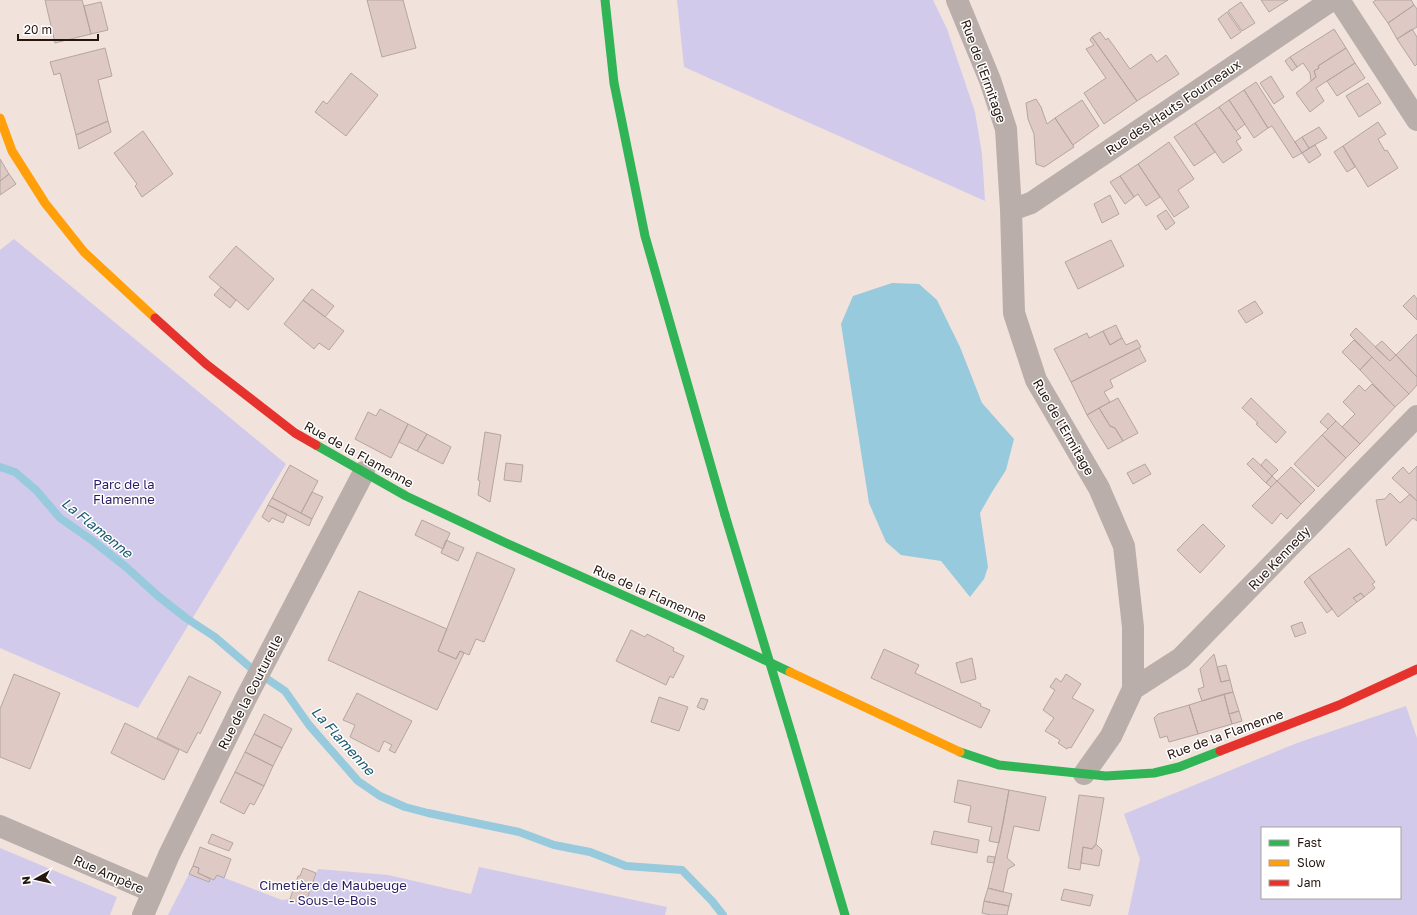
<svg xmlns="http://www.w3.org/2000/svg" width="1417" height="915" font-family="'Golos Text',sans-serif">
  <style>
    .green { fill: #d2caea; fill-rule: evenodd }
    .water { fill: #97cadd }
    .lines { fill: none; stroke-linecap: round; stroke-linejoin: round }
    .stream { stroke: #97cadd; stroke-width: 8 }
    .building { fill: #dec9c5; stroke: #b4a5a2 }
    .street { stroke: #b9aea9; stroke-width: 22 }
    .fast { stroke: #30b455; stroke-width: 9 }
    .slow { stroke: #ff9f0a; stroke-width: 9 }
    .jam { stroke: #e5322d; stroke-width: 9 }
    .fast-bridge { stroke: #30b455; stroke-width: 9 }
    .labels { text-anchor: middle; stroke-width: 3; stroke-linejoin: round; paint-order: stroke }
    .street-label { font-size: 13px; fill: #261610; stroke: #fff }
    .park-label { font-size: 13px; fill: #2b1e65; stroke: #fff }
    .water-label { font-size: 14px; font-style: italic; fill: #1b5a70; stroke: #fff }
  </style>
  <rect width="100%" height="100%" fill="#f1e2dc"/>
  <path class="green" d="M677 0H933L947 29 975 112 982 154 985 201 684 67Z
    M14 239 286 464 138 708 0 648V250Z
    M1406 706 1417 738V915H1128L1140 859 1124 814 1297 743ZM1262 828H1400V898H1262Z
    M0 848 117 897 110 915H0Z
    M479 867 667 907 665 915H168L189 874 208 882 210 879 214 880 217 875 282 900 289 899 305 905 318 869 388 875 471 894Z"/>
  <path class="water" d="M892 283 919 284 937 300 960 347 982 403 1014 439 1006 470 992 492 980 513 988 567 984 579 970 597 941 561 901 555 886 542 869 503 841 324 853 296Z"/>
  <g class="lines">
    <path class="stream" d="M0 467 15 472 36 490 60 518 93 541 126 567 158 596 186 618 215 637 251 668 285 691 309 725 358 781 380 796 405 807 428 813 519 832 554 845 590 852 626 866 682 870 712 901 723 915"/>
  </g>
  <path class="building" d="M45 0H82L91 34 55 43Z
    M367 0H403L416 48 382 57Z
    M1261 0H1288L1269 12Z
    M1376 0H1411L1414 5 1388 23 1373 2Z
    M101 2 108 30 91 34 84 6Z
    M1241 2 1255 23 1242 31 1228 11Z
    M1414 5 1417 9V27L1397 39 1388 23Z
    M1227 12 1241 32 1231 39 1218 19Z
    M1334 29 1346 48 1318 66 1319 68 1314 71 1316 77 1311 81 1310 73 1303 63 1297 67 1290 57Z
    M1412 29 1417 37V64L1415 66 1397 39Z
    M1100 32 1106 40 1108 38 1130 69 1151 54 1157 62 1166 55 1179 74 1137 101 1092 37Z
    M1092 37 1137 101 1104 124 1084 93 1106 78 1086 49 1094 45 1090 40Z
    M105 48 112 76 98 80 108 121 76 135 60 73 54 75 50 62Z
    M1346 48 1355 63 1316 88 1324 101 1310 112 1296 93 1316 77 1314 71 1319 68 1318 66Z
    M1290 57 1297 67 1292 71 1285 61Z
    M1355 63 1365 78 1337 96 1327 81Z
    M351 73 378 95 346 136 315 112 323 101 327 104Z
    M1271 76 1284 97 1274 104 1260 83Z
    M1256 82 1302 153 1293 158 1272 126 1268 128 1244 90Z
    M1368 83 1381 103 1359 117 1346 96Z
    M1244 90 1268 128 1254 138 1229 100Z
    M1036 99 1041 107 1047 124 1055 118 1074 147 1044 167 1036 164 1034 134 1028 119 1026 103Z
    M1082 100 1099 126 1073 145 1055 118Z
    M1229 100 1245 124 1236 131 1219 107Z
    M1219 107 1241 138 1236 141 1242 150 1223 163 1195 123Z
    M108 121 111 132 79 149 76 135Z
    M1378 122 1386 134 1378 139 1385 151 1387 150 1398 168 1368 187 1343 146Z
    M1195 123 1215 152 1194 166 1174 137Z
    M1319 127 1327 138 1309 148 1302 137Z
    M143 131 173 174 142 197 135 186 137 184 114 153Z
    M1302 137 1309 148 1302 153 1295 142Z
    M1169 142 1194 179 1178 190 1189 207 1174 217 1138 164Z
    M1315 145 1321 155 1309 163 1302 153Z
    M1343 146 1355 167 1347 172 1334 152Z
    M0 159 9 174 0 181Z
    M1138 164 1160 197 1146 206 1138 194 1134 197 1120 176Z
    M9 174 16 184 0 195V181Z
    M1120 176 1134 197 1125 204 1110 182Z
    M1110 195 1119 214 1102 223 1094 204Z
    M1166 210 1175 223 1166 230 1157 216Z
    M1111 240 1124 266 1078 289 1065 262Z
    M236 246 274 279 248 310 209 277Z
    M221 287 236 300 230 308 214 295Z
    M312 289 334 306 325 317 303 300Z
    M1414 295 1417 299V320L1403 306Z
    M303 300 344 331 329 350 319 343 314 349 284 324Z
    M1255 301 1263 313 1246 323 1238 311Z
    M1116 325 1122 338 1110 345 1103 331Z
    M1356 328 1390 361 1396 355 1417 377V385L1409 394 1350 335Z
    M1103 331 1110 345 1122 338 1126 345 1137 340 1141 347 1071 382 1054 349 1087 333 1089 338Z
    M1417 334V377L1396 355Z
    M1354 340 1372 357 1360 370 1342 352Z
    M1382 341 1396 355 1390 361 1375 347Z
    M1139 348 1146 361 1110 380 1113 387 1104 392 1110 402 1087 415 1071 382Z
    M1372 357 1409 394 1395 407 1360 370Z
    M1372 384 1395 407 1360 444 1342 427 1355 414 1343 402 1359 385 1365 391Z
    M1118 398 1138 433 1123 441 1115 428 1110 426 1099 408Z
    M1251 398 1286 432 1276 443 1256 424 1258 423 1242 408Z
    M1099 408 1110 426 1115 428 1123 441 1108 449 1087 415Z
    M380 409 408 424 391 458 355 439 368 412 376 416Z
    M1328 413 1336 421 1328 429 1320 422Z
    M1336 421 1360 444 1346 458 1322 435Z
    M408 424 427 434 417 451 399 442Z
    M485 432 501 435 490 502 478 495 480 481 478 480Z
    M427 434 451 447 443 464 417 451Z
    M1322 435 1346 458 1318 487 1294 464Z
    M1253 458 1272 476 1266 483 1247 464Z
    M1266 459 1278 470 1272 476 1261 465Z
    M506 463 523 465 521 482 504 480Z
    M1145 464 1151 474 1133 484 1127 473Z
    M290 465 318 481 301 513 272 498Z
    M1417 466V501L1392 478 1403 467 1409 474Z
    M1291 467 1315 490 1301 504 1277 481Z
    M1272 476 1277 481 1271 487 1266 483Z
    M1277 481 1301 504 1287 519 1281 513 1272 524 1252 506Z
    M312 492 323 497 312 519 301 513Z
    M1390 493 1400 503 1410 494 1417 501V521L1413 518 1386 546 1376 500 1385 499Z
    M272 498 312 519 309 526 268 505Z
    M268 505 287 514 283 523 272 518 269 522 262 517Z
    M422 520 450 533 443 549 415 535Z
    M1203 524 1225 546 1200 573 1177 550Z
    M446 540 464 548 458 561 441 553Z
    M1349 548 1375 582 1372 584 1375 588 1364 597 1361 593 1353 598 1357 602 1338 617 1309 577Z
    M477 552 515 569 484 642 476 639 469 655 460 651 456 659 438 651Z
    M1309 577 1332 609 1327 613 1304 582Z
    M359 591 447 629 438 651 456 659 460 651 464 653 437 710 328 660Z
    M1361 593 1364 597 1357 602 1353 598Z
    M1302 622 1306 633 1295 637 1291 626Z
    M631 630 645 637 647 634 674 648 673 651 684 656 673 678 670 676 666 685 616 661Z
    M884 649 919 665 915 673 981 704 980 706 990 710 981 728 871 678Z
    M1214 654 1221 682 1230 680 1233 692 1202 701 1198 689 1204 687 1200 669Z
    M972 658 976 679 961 683 956 663Z
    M1226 665 1230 680 1221 682 1217 667Z
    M14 674 60 693 30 769 0 757V709Z
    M1066 674 1081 684 1072 698 1094 710 1071 748 1069 747 1067 749 1058 743 1060 740 1045 731 1054 718 1043 710 1055 690 1050 687 1056 678 1061 682Z
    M189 676 221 692 200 734 198 732 187 753 157 738Z
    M1233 692 1239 711 1229 714 1224 694Z
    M357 693 412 721 395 753 389 750 392 745 384 741 379 752 350 737 355 725 343 720Z
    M1224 694 1232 724 1198 734 1189 705Z
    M659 697 688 707 679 731 651 722Z
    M701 698 708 700 704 710 697 707Z
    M1189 705 1198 734 1169 742 1167 736 1160 738 1154 718 1158 714Z
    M1239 711 1242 721 1232 724 1229 714Z
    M264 714 292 729 282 748 254 734Z
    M125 723 179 750 164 780 111 753Z
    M254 734 282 748 273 766 245 752Z
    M245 752 273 766 264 786 235 772Z
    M235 772 264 786 254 805 250 803 244 814 220 802Z
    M958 780 1009 790 999 843 989 841 992 827 968 822 971 806 954 802Z
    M1009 790 1046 797 1039 831 1014 826 1007 858 1015 865 1008 869 1003 892 988 888 1003 824Z
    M1079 795 1104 798 1096 844 1092 849 1083 847 1080 870 1068 868Z
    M934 831 979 840 977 853 931 844Z
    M212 834 233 843 229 851 208 843Z
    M1096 844 1102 850 1099 866 1081 863 1083 847 1092 849Z
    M200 847 231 859 224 878 217 875 214 880 198 873 199 868 193 866Z
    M988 856 995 857 994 863 987 862Z
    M193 866 199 868 198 873 210 879 209 882 189 874Z
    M303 868 316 873 305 905 290 899 298 876H300Z
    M988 888 1012 894 1009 906 984 901Z
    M1064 889 1093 895 1090 906 1061 900Z
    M984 901 1009 906 1007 915H991L982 913Z"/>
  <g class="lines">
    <path class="street" d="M957 0 990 80 1006 129 1011 210 1014 313 1036 380 1099 488 1124 546 1133 627V689L1111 736 1084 774
      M1339 0 1417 120
      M1011 210 1031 203 1332 0
      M1133 689 1181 658 1417 416
      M0 826 153 892
      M143 915 169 855 245 700 364 472"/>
    <path class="fast" d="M605 0 614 83 645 236 725 515
      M316 445 406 496 506 543 699 629 790 672
      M792 736 845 915
      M960 752 999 765 1106 776 1154 773 1179 767 1220 751"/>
    <path class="slow" d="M0 118 12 151 45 203 84 252 155 318
      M790 672 960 752"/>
    <path class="jam" d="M155 318 206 364 295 433 316 445
      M1220 751 1339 705 1417 669"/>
    <path class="fast-bridge" d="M725 515 792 736"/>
  </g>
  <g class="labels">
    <g class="street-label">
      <text transform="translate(984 71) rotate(70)" y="5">Rue de l'Ermitage</text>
      <text transform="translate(1173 107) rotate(-34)" y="5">Rue des Hauts Fourneaux</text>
      <text transform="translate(1064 427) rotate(60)" y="5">Rue de l'Ermitage</text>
      <text transform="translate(359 454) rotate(29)" y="5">Rue de la Flamenne</text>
      <text transform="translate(1279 558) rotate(-46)" y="5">Rue Kennedy</text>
      <text transform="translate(650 593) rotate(24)" y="5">Rue de la Flamenne</text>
      <text transform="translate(250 692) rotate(-63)" y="5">Rue de la Couturelle</text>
      <text transform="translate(1225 734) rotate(-20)" y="5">Rue de la Flamenne</text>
      <text transform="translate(109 874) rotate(24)" y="5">Rue Ampère</text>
    </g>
    <g class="park-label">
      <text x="124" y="489">Parc de la<tspan x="124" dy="15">Flamenne</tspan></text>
      <text x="333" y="890">Cimetière de Maubeuge<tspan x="333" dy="15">- Sous-le-Bois</tspan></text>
    </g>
    <g class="water-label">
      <text transform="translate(97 528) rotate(39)" y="5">La Flamenne</text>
      <text transform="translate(343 741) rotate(48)" y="5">La Flamenne</text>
    </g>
  </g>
  <rect x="1261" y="827" width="140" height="72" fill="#ffffff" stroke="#a8a29f"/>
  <rect x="1269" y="840" width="20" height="6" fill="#30b455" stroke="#a8a29f"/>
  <text x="1297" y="847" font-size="12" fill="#261610">Fast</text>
  <rect x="1269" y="860" width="20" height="6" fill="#ff9f0a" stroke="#a8a29f"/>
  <text x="1297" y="867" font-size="12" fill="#261610">Slow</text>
  <rect x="1269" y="880" width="20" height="6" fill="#e5322d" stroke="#a8a29f"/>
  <text x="1297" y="887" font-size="12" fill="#261610">Jam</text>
  <g transform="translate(36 879) rotate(262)" stroke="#ffffff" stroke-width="3" paint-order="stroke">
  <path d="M0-3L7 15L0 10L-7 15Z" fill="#261610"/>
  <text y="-6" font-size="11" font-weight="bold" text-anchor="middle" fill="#261610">N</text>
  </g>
  <path d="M18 34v6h80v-6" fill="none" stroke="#261610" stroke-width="2"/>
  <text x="24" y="34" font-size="12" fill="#261610" stroke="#ffffff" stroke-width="3" paint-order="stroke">20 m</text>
</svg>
